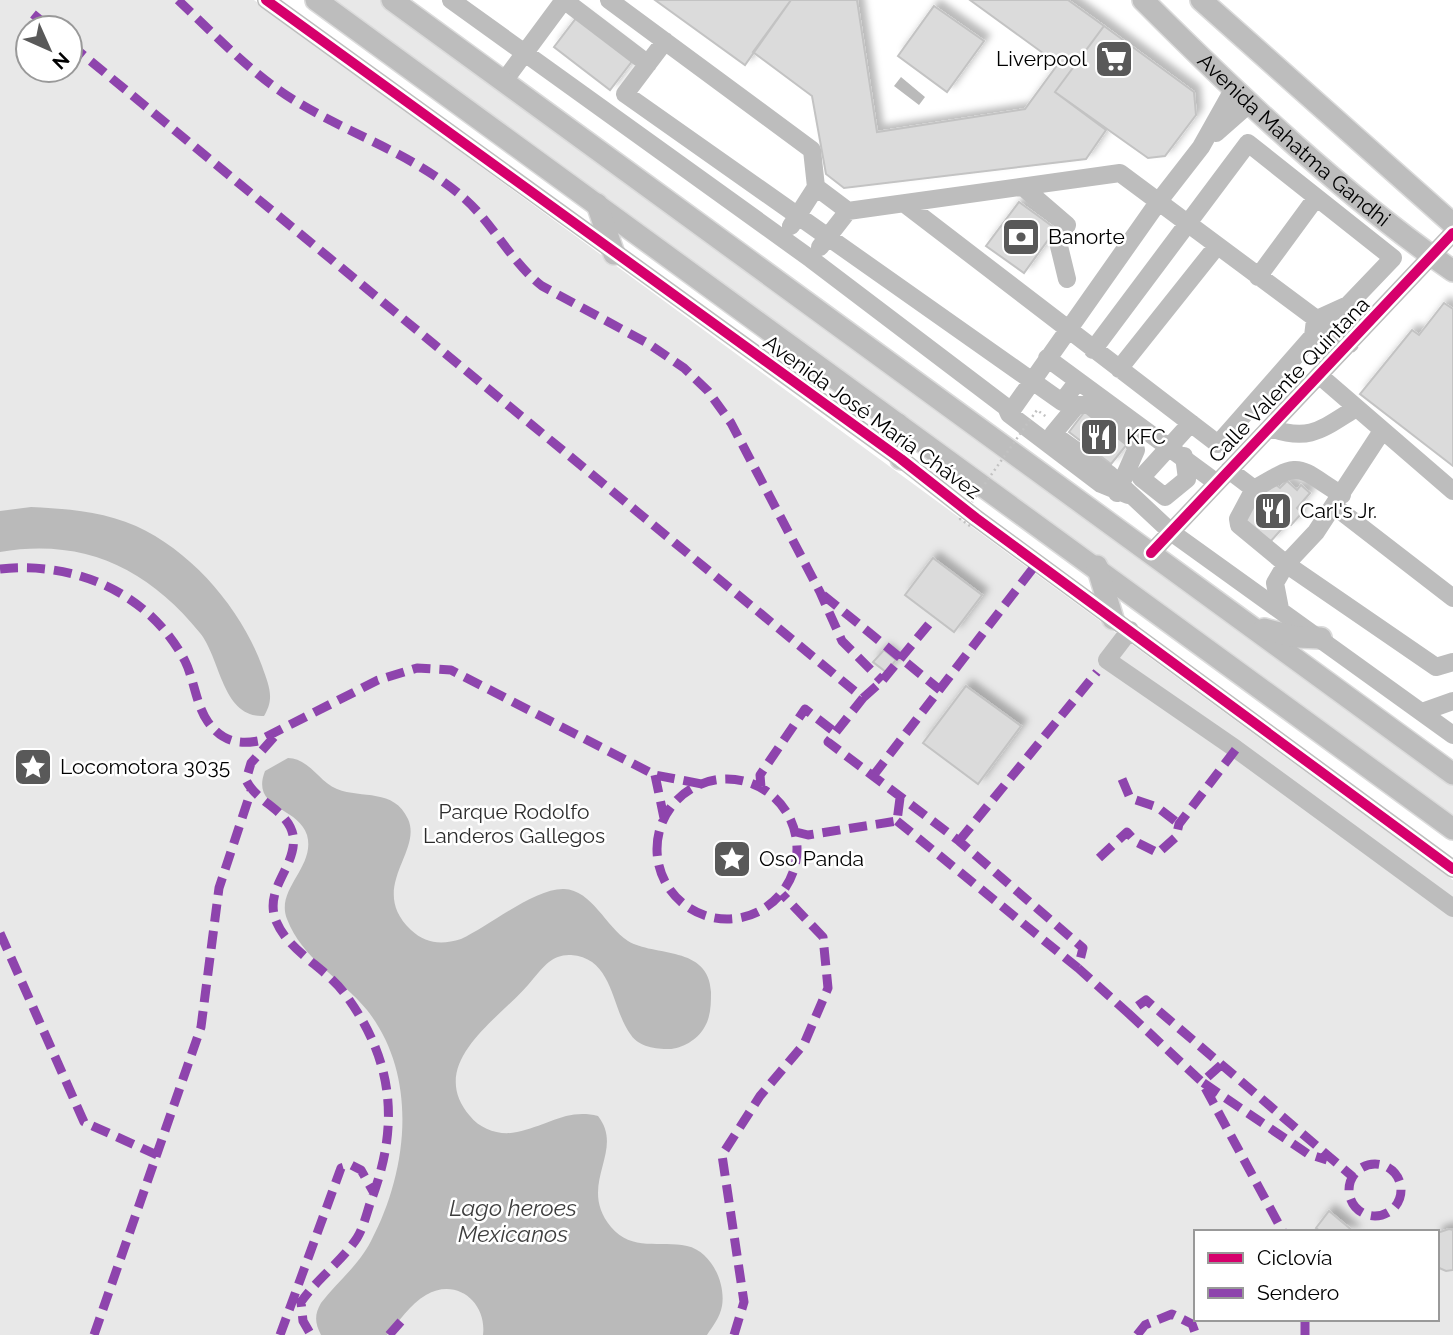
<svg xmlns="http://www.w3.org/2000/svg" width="1453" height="1335" font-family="Raleway,sans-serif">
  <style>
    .green { fill: #e8e8e8; fill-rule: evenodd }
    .water { fill: #bababa }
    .building { fill: #dbdbdb; stroke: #c3c3c3; stroke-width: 2; filter: url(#shadow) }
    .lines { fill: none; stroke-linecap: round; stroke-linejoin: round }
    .major-casing { stroke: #dbdbdb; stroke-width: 24 }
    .minor { stroke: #bdbdbd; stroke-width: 18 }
    .major { stroke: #bdbdbd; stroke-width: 21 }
    .path-bridge { stroke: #c2c2c2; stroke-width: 2.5; stroke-dasharray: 2 3.5; stroke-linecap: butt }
    .quiet { stroke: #8e44ad; stroke-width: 9; stroke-dasharray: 18 9; stroke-linecap: butt }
    .cycleway-casing { stroke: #fff; stroke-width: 15 }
    .cycleway { stroke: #d6006c; stroke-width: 10 }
    .labels { text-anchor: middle; stroke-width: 5; stroke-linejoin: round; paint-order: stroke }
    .poi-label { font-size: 21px; fill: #000; stroke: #fff; text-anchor: start }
    .street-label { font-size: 21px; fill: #000; stroke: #fff }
    .park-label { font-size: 21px; fill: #2c2c2c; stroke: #fff }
    .water-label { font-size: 23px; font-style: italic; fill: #3d3d3d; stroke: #fff }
  </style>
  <defs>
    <filter id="shadow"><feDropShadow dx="6" dy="-6" stdDeviation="3.5" flood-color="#0004"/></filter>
  </defs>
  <rect width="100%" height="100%" fill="#fff"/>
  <path class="green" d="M0 0H254L1453 880V1335H0ZM28 28H70V70H28ZM1196 1232H1437V1319H1196Z
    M324 0H384L1453 784V825Z"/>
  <path class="water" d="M901 77 925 97 919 105 894 86Z
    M31 507C67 509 102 511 136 526 193 552 241 609 262 666 269 686 275 698 264 716 222 718 221 659 200 633 147 568 84 538 0 552V511Z
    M288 758C310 759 318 781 337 789 362 799 394 788 408 819 423 852 367 888 411 930 426 944 442 945 461 939 489 926 535 888 564 889 592 890 606 927 628 941 654 957 709 945 711 992 711 1004 711 1017 704 1028 698 1039 682 1049 669 1049 656 1049 639 1047 631 1035 611 1009 614 958 571 955 553 954 544 966 533 979 505 1016 423 1061 470 1116 481 1130 501 1136 517 1132 547 1126 567 1108 598 1116 626 1152 576 1184 611 1227 632 1252 660 1240 687 1246 711 1251 726 1283 722 1306 720 1317 713 1326 707 1335H483C487 1303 457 1277 426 1295 410 1304 399 1322 387 1335H321C315 1323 314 1315 321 1303 337 1282 359 1265 371 1241 408 1171 419 1076 367 1010 341 978 302 959 287 919 275 889 316 867 307 835 298 806 250 809 265 771Z"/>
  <path class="building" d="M655 0H791L745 65Z
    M791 0H857L877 132 1025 109 1058 64 970 0H1068L1104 26 1055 92 1106 130 1086 159 844 188 826 174 812 96 753 52Z
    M934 6 984 41 947 92 898 56Z
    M577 17 633 60 610 90 554 47Z
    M1104 26 1194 92 1196 115 1165 156 1148 158 1055 92Z
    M1019 202 1056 229 1024 273 986 246Z
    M1444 303 1453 309V466L1360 394 1412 330 1419 335Z
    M1086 410 1128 443 1111 464 1069 432Z
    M1270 480 1280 488 1287 481 1297 490 1301 485 1310 493 1297 508 1302 513 1291 525 1287 523 1271 541 1239 521Z
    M933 558 982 595 954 632 905 595Z
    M884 650 896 660 886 672 873 662Z
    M966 686 1021 726 978 784 923 743Z
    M1329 1211 1354 1232H1321L1316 1228Z
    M1449 1229 1453 1230V1270L1446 1271 1437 1267V1233Z"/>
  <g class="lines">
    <defs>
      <g id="major">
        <path d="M316 0C696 275 1076 550 1453 829"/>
        <path d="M392 0 1453 774"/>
        <path id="s1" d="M1143 0C1239 96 1341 193 1453 271"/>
        <path d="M1201 0 1453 224"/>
        <path d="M597 204 614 254"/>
        <path d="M898 424 901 459"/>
        <path d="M1097 566 1113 619"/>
        <path d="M1264 629 1296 637 1321 638"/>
      </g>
    </defs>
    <use href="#major" class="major-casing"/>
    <path class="minor" d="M266 0 901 459 976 518 1453 869
      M451 0 811 259 1006 407 1009 414 1101 484 1128 495
      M564 0 648 64
      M609 0 812 150 816 187 791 226
      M665 41 625 94 1062 402 1078 381
      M504 81 564 0
      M1216 133 1249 104
      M816 187 848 211 1120 173 1350 344
      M1024 188 1067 225 1058 242 1067 279
      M905 204 1218 444 1313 336 1315 320 1348 305 1393 258 1248 143 1093 350
      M820 247 848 211
      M1258 277 1316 198
      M1047 358 1217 483
      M1119 369 1217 246
      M1320 376 1453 491
      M1009 414 1159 201 1201 147 1233 90
      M1270 428C1310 442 1322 429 1356 408
      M1382 431 1316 532 1286 564 1436 667 1453 662
      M1053 434 1077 405H1089L1133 440 1136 450 1117 493
      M1060 439 1109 474 1171 532 1453 735
      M1184 456 1187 479 1165 497 1141 478 1191 423
      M1229 470 1254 489 1238 519 1239 525 1286 564 1275 583 1280 609
      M1254 489C1303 460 1295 466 1342 495
      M1334 506 1453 598
      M1151 553 1453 233
      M1130 630 1107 660 1236 749 1453 908
      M1422 712 1453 701"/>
    <use href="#major" class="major"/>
    <path class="path-bridge" d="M970 526 960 519 1037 410 1048 418"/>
    <path class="quiet" d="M178 0C212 32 246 68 286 95 344 133 412 152 465 199 494 225 511 262 542 286L649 344 684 368 708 391 731 423 820 592 842 641 882 681
      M33 14 50 28
      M70 44 863 698 828 742 959 841 1083 948 1078 968 1128 1013 1146 1000 1353 1177
      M0 569C74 561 149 592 185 661 194 679 196 705 208 722 221 740 236 745 258 741L378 680 417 668 451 670 655 775 702 784
      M823 595 940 690
      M863 698 882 681 929 624
      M274 737 251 763 246 780C256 802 288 810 293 835 298 866 263 888 276 921 289 952 325 967 345 994 393 1059 400 1123 372 1198 367 1211 364 1227 357 1238 342 1261 317 1279 301 1302L303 1321 311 1335
      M655 775 664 818
      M873 776 1037 563
      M657 849a70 70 0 1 1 140 0a70 70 0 1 1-140 0Z
      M1122 779 1130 798 1157 807 1179 824
      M761 787 760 775 805 709 836 733
      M897 821 1078 968
      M796 832 808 835 897 821 900 798
      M959 841 1097 672
      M1099 858 1127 832 1136 842 1158 853 1176 837 1179 824 1236 749
      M0 933 84 1122 157 1155
      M1128 1013 1202 1082 1283 1232
      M1221 1065 1202 1082 1308 1154 1327 1160
      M1349 1190a26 26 0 1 1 52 0a26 26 0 1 1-52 0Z
      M94 1335 201 1027 219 888 251 791
      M280 1335 341 1168 351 1165 361 1170 374 1193
      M389 1335 404 1318
      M734 1335 744 1302 722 1155 760 1096 804 1044 828 988 823 937 782 894
      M1137 1335 1145 1325 1172 1314 1192 1324 1196 1335
      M1305 1335V1319"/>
    <defs>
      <path id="cycleway" d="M266 0 901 459 976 518 1453 869
        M1151 553 1453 233"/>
    </defs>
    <use href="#cycleway" class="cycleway-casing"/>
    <use href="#cycleway" class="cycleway"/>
  </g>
  <defs>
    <symbol id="supermarket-square" viewBox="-11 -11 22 22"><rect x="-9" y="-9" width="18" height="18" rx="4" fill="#595959" stroke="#fff"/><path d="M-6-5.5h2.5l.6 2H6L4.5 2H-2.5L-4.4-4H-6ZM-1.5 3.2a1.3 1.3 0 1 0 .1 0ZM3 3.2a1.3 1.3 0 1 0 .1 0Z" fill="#fff"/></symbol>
    <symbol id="bank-square" viewBox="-11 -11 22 22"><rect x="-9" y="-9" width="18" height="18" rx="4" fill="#595959" stroke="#fff"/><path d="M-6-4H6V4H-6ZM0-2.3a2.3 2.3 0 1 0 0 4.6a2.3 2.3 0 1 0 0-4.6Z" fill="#fff"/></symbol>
    <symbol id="restaurant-square" viewBox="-11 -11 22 22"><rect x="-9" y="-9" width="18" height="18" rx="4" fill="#595959" stroke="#fff"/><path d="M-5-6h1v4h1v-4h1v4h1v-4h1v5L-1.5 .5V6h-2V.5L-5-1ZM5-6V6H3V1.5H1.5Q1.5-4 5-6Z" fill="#fff"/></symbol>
    <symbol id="sight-square" viewBox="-11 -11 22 22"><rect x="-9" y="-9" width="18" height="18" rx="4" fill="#595959" stroke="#fff"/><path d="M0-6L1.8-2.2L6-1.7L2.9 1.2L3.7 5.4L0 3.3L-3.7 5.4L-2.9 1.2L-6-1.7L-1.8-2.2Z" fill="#fff"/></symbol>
  </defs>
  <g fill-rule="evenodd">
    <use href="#supermarket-square" x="1092" y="37" width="44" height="44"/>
    <use href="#bank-square" x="999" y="215" width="44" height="44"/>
    <use href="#restaurant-square" x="1077" y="415" width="44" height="44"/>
    <use href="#restaurant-square" x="1251" y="489" width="44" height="44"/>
    <use href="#sight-square" x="11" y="745" width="44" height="44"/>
    <use href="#sight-square" x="710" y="837" width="44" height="44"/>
  </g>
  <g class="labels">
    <g class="poi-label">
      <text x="1087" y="66" text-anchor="end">Liverpool</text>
      <text x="1048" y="244">Banorte</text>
      <text x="1126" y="444">KFC</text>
      <text x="1300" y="518">Carl's Jr.</text>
      <text x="60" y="774">Locomotora 3035</text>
      <text x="759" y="866">Oso Panda</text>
    </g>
    <g class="street-label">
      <text dy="7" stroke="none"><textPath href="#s1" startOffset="206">Avenida Mahatma Gandhi</textPath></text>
      <text transform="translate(1289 380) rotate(-46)" y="7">Calle Valente Quintana</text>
      <text transform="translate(872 417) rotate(36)" y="7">Avenida José María Chávez</text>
    </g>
    <g class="park-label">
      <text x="514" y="819">Parque Rodolfo<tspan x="514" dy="24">Landeros Gallegos</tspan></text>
    </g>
    <g class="water-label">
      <text x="513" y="1216">Lago heroes<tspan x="513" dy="26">Mexicanos</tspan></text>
    </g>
  </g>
  <rect x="1194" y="1230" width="245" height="91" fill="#ffffff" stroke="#999999" stroke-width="2"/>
  <rect x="1208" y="1253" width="35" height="10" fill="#d6006c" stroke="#999999" stroke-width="2"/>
  <text x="1257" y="1265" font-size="21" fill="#000000">Ciclovía</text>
  <rect x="1208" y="1288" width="35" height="10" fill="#8e44ad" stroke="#999999" stroke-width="2"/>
  <text x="1257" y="1300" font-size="21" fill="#000000">Sendero</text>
  <g transform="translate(49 49) rotate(135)"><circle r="33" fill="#ffffff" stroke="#999999" stroke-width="2"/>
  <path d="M0-5L12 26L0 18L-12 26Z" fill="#595959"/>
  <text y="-10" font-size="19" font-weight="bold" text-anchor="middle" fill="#000000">N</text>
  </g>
</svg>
